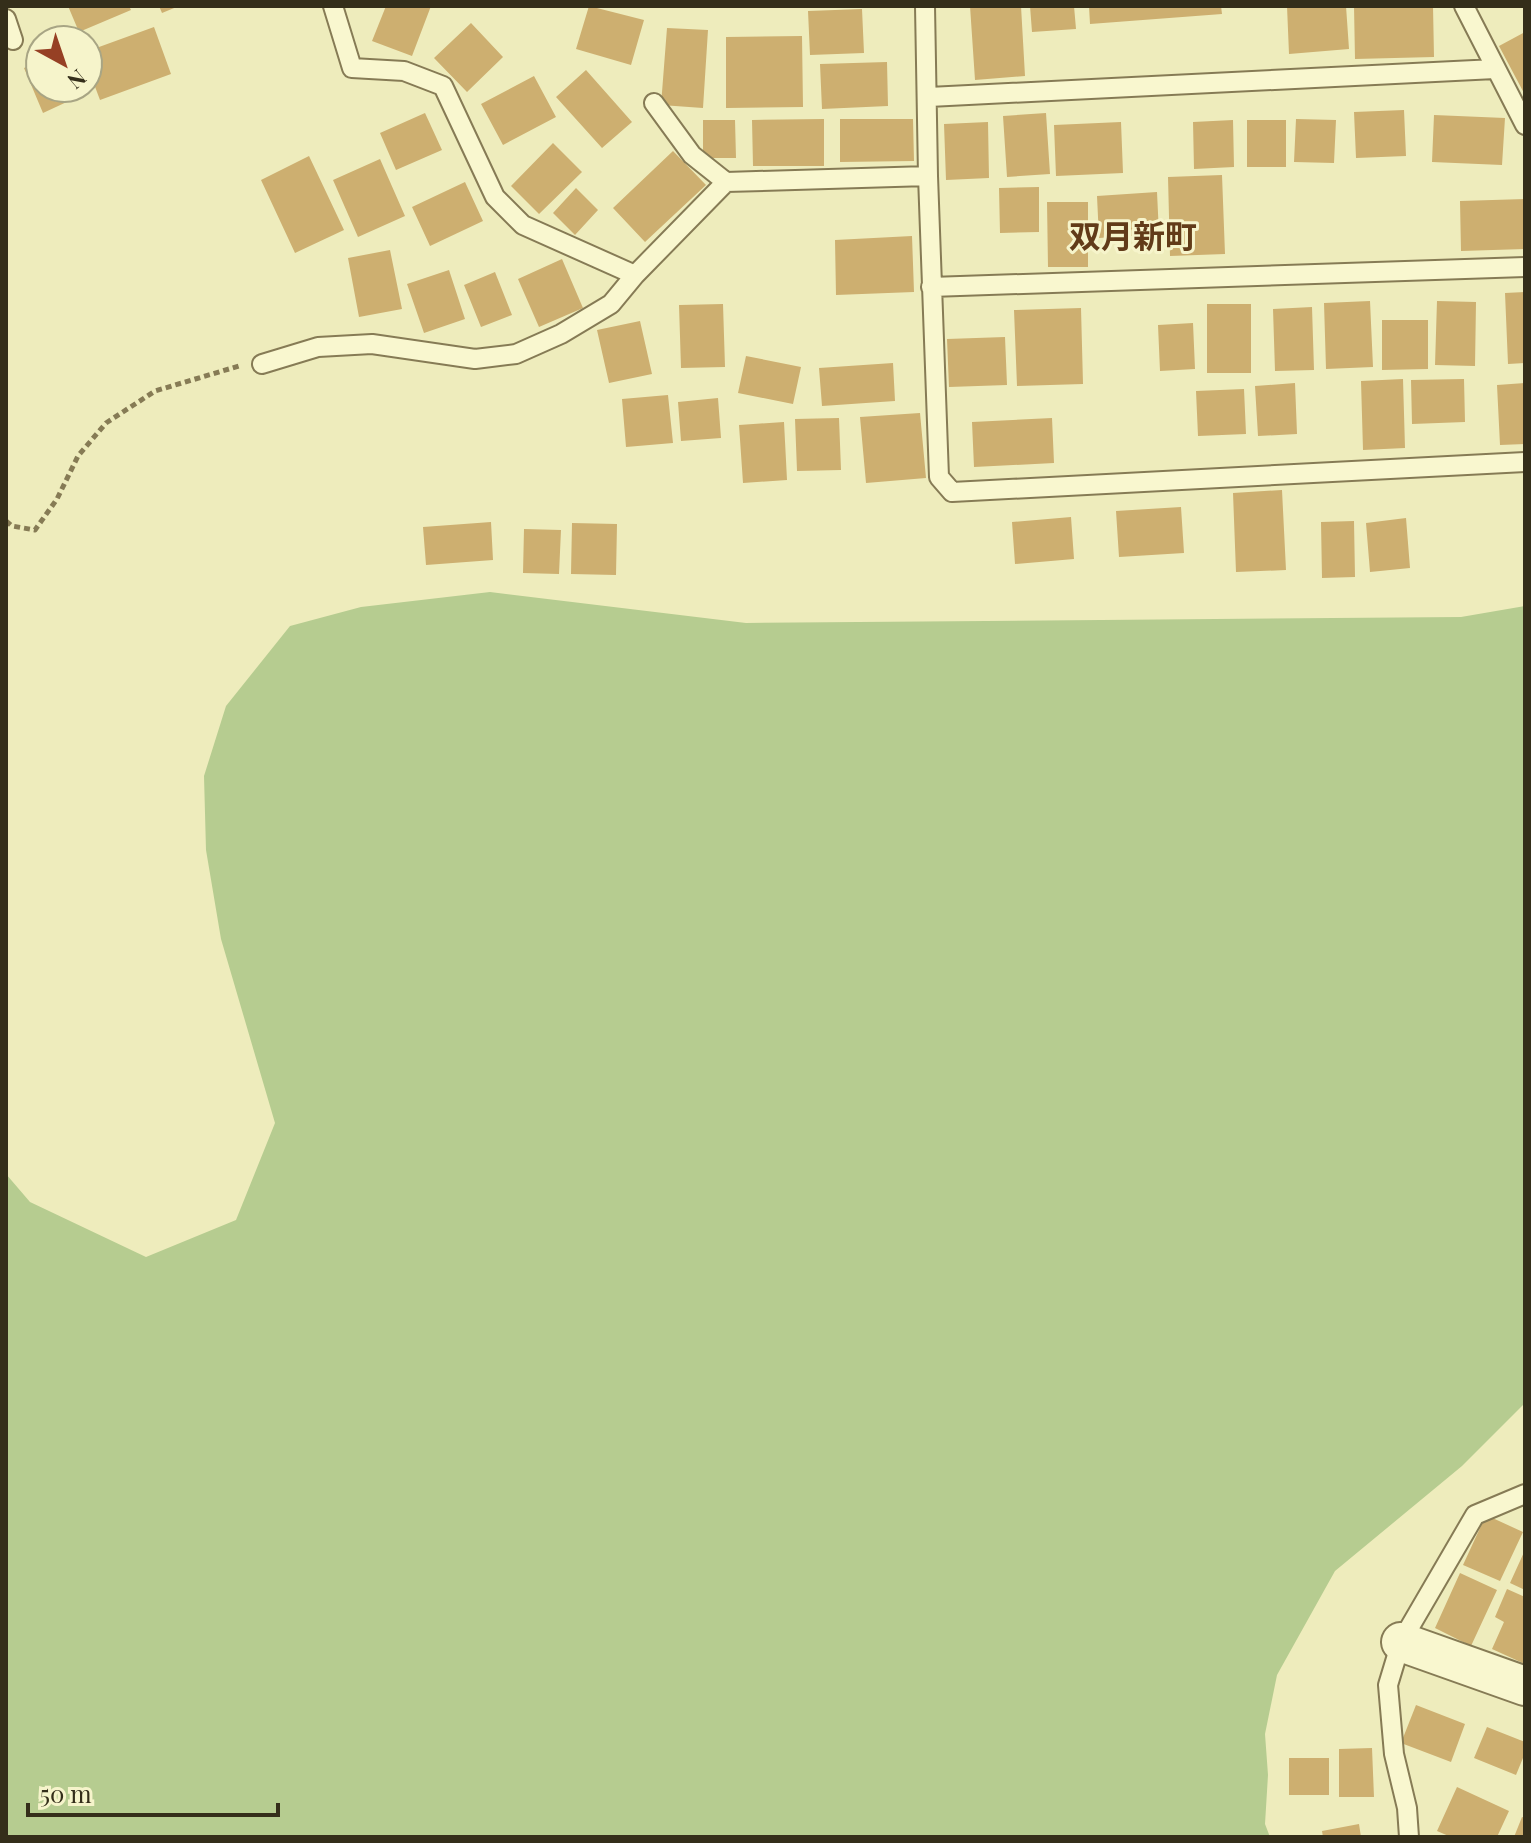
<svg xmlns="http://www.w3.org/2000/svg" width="1531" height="1843" font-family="'Playfair Display','Noto Sans JP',serif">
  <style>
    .green { fill: #b6cc90 }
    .building { fill: #cdaf70 }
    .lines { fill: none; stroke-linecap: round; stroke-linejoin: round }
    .lane-casing { stroke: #867b55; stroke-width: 22 }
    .street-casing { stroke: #867b55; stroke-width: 42 }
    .path { stroke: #867b55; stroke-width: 5; stroke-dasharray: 6 4; stroke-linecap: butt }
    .lane { stroke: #f9f7cf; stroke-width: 18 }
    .street { stroke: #f9f7cf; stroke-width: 38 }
    .labels { text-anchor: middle; stroke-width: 6; stroke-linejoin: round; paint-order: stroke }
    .quarter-label { font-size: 32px; font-weight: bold; fill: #623b19; stroke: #f6f4cb }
  </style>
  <rect width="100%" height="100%" fill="#eeecbc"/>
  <path class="green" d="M490 592 746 623 1461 617 1525 606V1403L1462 1466 1335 1571 1277 1675 1265 1734 1268 1775 1265 1824 1270 1837H6V1174L30 1202 146 1257 236 1220 275 1123 221 939 206 850 204 776 226 706 290 626 361 607Z"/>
  <path class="building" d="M68 6H129L131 10 79 32Z
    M159 6H179L162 13Z
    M386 6H431L412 56 372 41Z
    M589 6 644 20 631 65 576 49Z
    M970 6H1021L1025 76 975 80Z
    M1030 6H1074L1076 29 1032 32Z
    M1089 6H1221L1222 14 1090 24Z
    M1287 6H1346L1349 49 1289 54Z
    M1354 6H1433L1434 57 1355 59Z
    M862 9 864 53 810 55 808 11Z
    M471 23 503 57 467 92 434 58Z
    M154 27 171 74 100 100 88 68V51Z
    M667 28 708 30 703 108 661 105Z
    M1525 32V95L1499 46Z
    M802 36 803 107 726 108V37Z
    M40 61V88H81L84 94 43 113 24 68Z
    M887 62 888 106 822 109 820 64Z
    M586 70 632 122 602 148 556 97Z
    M534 76 556 117 503 145 481 104Z
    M1404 110 1406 156 1356 158 1354 112Z
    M425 113 442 150 396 170 380 133Z
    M1046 113 1050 174 1007 177 1003 116Z
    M1434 115 1505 118 1502 165 1432 162Z
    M824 119V166H753L752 120Z
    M840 119H913L914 161 840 162Z
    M1296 119 1336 120 1334 163 1294 162Z
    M703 120H735L736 158H703Z
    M1233 120 1234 167 1194 169 1193 122Z
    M1247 120H1286V167H1247Z
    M988 122 989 178 946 180 944 124Z
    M1121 122 1123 173 1056 176 1054 125Z
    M553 143 582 172 539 214 511 186Z
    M673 151 706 185 645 242 613 208Z
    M309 156 344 230 295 253 261 180Z
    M380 159 405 216 358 237 333 180Z
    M1222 175 1225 254 1170 256 1168 177Z
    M465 182 483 221 430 246 412 207Z
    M1039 187V232L1000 233 999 188Z
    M576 188 598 210 575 235 553 213Z
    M1157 192 1159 234 1099 238 1097 196Z
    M1525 199V249L1461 251 1460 201Z
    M1047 202H1088V267H1048Z
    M912 236 914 292 836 295 835 240Z
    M390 250 402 309 359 317 348 258Z
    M562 259 583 308 539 327 518 279Z
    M449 270 465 319 424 333 407 284Z
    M495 272 512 315 481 327 464 285Z
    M1525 292V363L1508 364 1505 293Z
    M1370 301 1373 367 1326 369 1324 303Z
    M1437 301 1476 302 1475 366 1435 365Z
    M723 304 725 367 681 368 679 305Z
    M1207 304H1251V373H1207Z
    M1312 307 1314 370 1275 371 1273 309Z
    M1081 308 1083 384 1017 386 1014 310Z
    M1382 320H1428V369L1382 370Z
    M640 321 652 374 609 383 597 330Z
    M1193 323 1195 369 1160 371 1158 325Z
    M1005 337 1007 385 949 387 947 339Z
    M746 356 801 367 793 404 738 393Z
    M893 363 895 401 822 406 819 368Z
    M1403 379 1405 448 1363 450 1361 381Z
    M1464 379 1465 422 1412 424 1411 380Z
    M1295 383 1297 434 1258 436 1255 386Z
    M1525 383V444L1500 445 1497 385Z
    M1244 389 1246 434 1198 436 1196 391Z
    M668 395 673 443 626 447 622 399Z
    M718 398 721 438 681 441 678 402Z
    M920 413 926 478 866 483 860 417Z
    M839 418 841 470 797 471 795 419Z
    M1052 418 1054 463 974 467 972 422Z
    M784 422 787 480 743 483 739 425Z
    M1282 490 1286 570 1236 572 1233 493Z
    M1181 507 1184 553 1119 557 1116 511Z
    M1071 517 1074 559 1015 564 1012 522Z
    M1406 518 1410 568 1370 572 1366 523Z
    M1354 521 1355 577 1322 578 1321 522Z
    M491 522 493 560 426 565 423 527Z
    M572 523 617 524 616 575 571 574Z
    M524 529 561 530 559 574 523 573Z
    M1486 1515 1523 1532 1500 1581 1463 1565Z
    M1525 1550V1590L1510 1583Z
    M1460 1573 1497 1590 1471 1646 1435 1628Z
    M1507 1589 1525 1597V1664L1492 1649 1504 1622 1495 1617Z
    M1416 1705 1465 1724 1451 1762 1401 1743Z
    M1487 1727 1525 1742V1753L1516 1775 1474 1758Z
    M1372 1748 1374 1797H1339V1749Z
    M1289 1758H1329V1795H1289Z
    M1457 1787 1509 1811 1497 1837H1451L1437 1831Z
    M1522 1817 1525 1818V1837H1514Z
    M1359 1824 1361 1837H1323L1322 1831Z"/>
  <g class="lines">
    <defs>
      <path id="lane" d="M333 6 352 68 404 71 443 86 495 197 523 225 635 275 726 182 928 176
        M925 6 928 176 939 477 952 492 1525 462
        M1464 6 1525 125
        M6 19 13 40
        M929 97 1495 69
        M654 103 692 155 726 182
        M931 287 1525 267
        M262 364 318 347 372 344 475 359 516 354 561 334 611 304 635 275
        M1409 1837 1407 1808 1394 1754 1388 1685 1401 1642 1475 1515 1525 1494"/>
      <path id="street" d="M1401 1642 1525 1686"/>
    </defs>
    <use href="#lane" class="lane-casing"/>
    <use href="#street" class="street-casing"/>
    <path class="path" d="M6 521 12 526 35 530 57 499 78 456 106 423 155 391 239 366"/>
    <use href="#lane" class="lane"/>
    <use href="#street" class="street"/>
  </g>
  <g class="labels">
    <g class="quarter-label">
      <text x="1133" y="248">双月新町</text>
    </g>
  </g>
  <rect width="1531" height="1843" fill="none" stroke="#342e1a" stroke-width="16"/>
  <g transform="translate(64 64) rotate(140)"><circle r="38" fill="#f6f4cb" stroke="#a8a584" stroke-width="2"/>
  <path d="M0-6L14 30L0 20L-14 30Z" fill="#964024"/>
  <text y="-12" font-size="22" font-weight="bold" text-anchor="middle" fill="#342e1a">N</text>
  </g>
  <path d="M28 1803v12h250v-12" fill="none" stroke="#342e1a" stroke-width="4"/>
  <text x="40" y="1803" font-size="24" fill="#342e1a" stroke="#f6f4cb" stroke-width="6" paint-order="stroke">50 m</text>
</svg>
